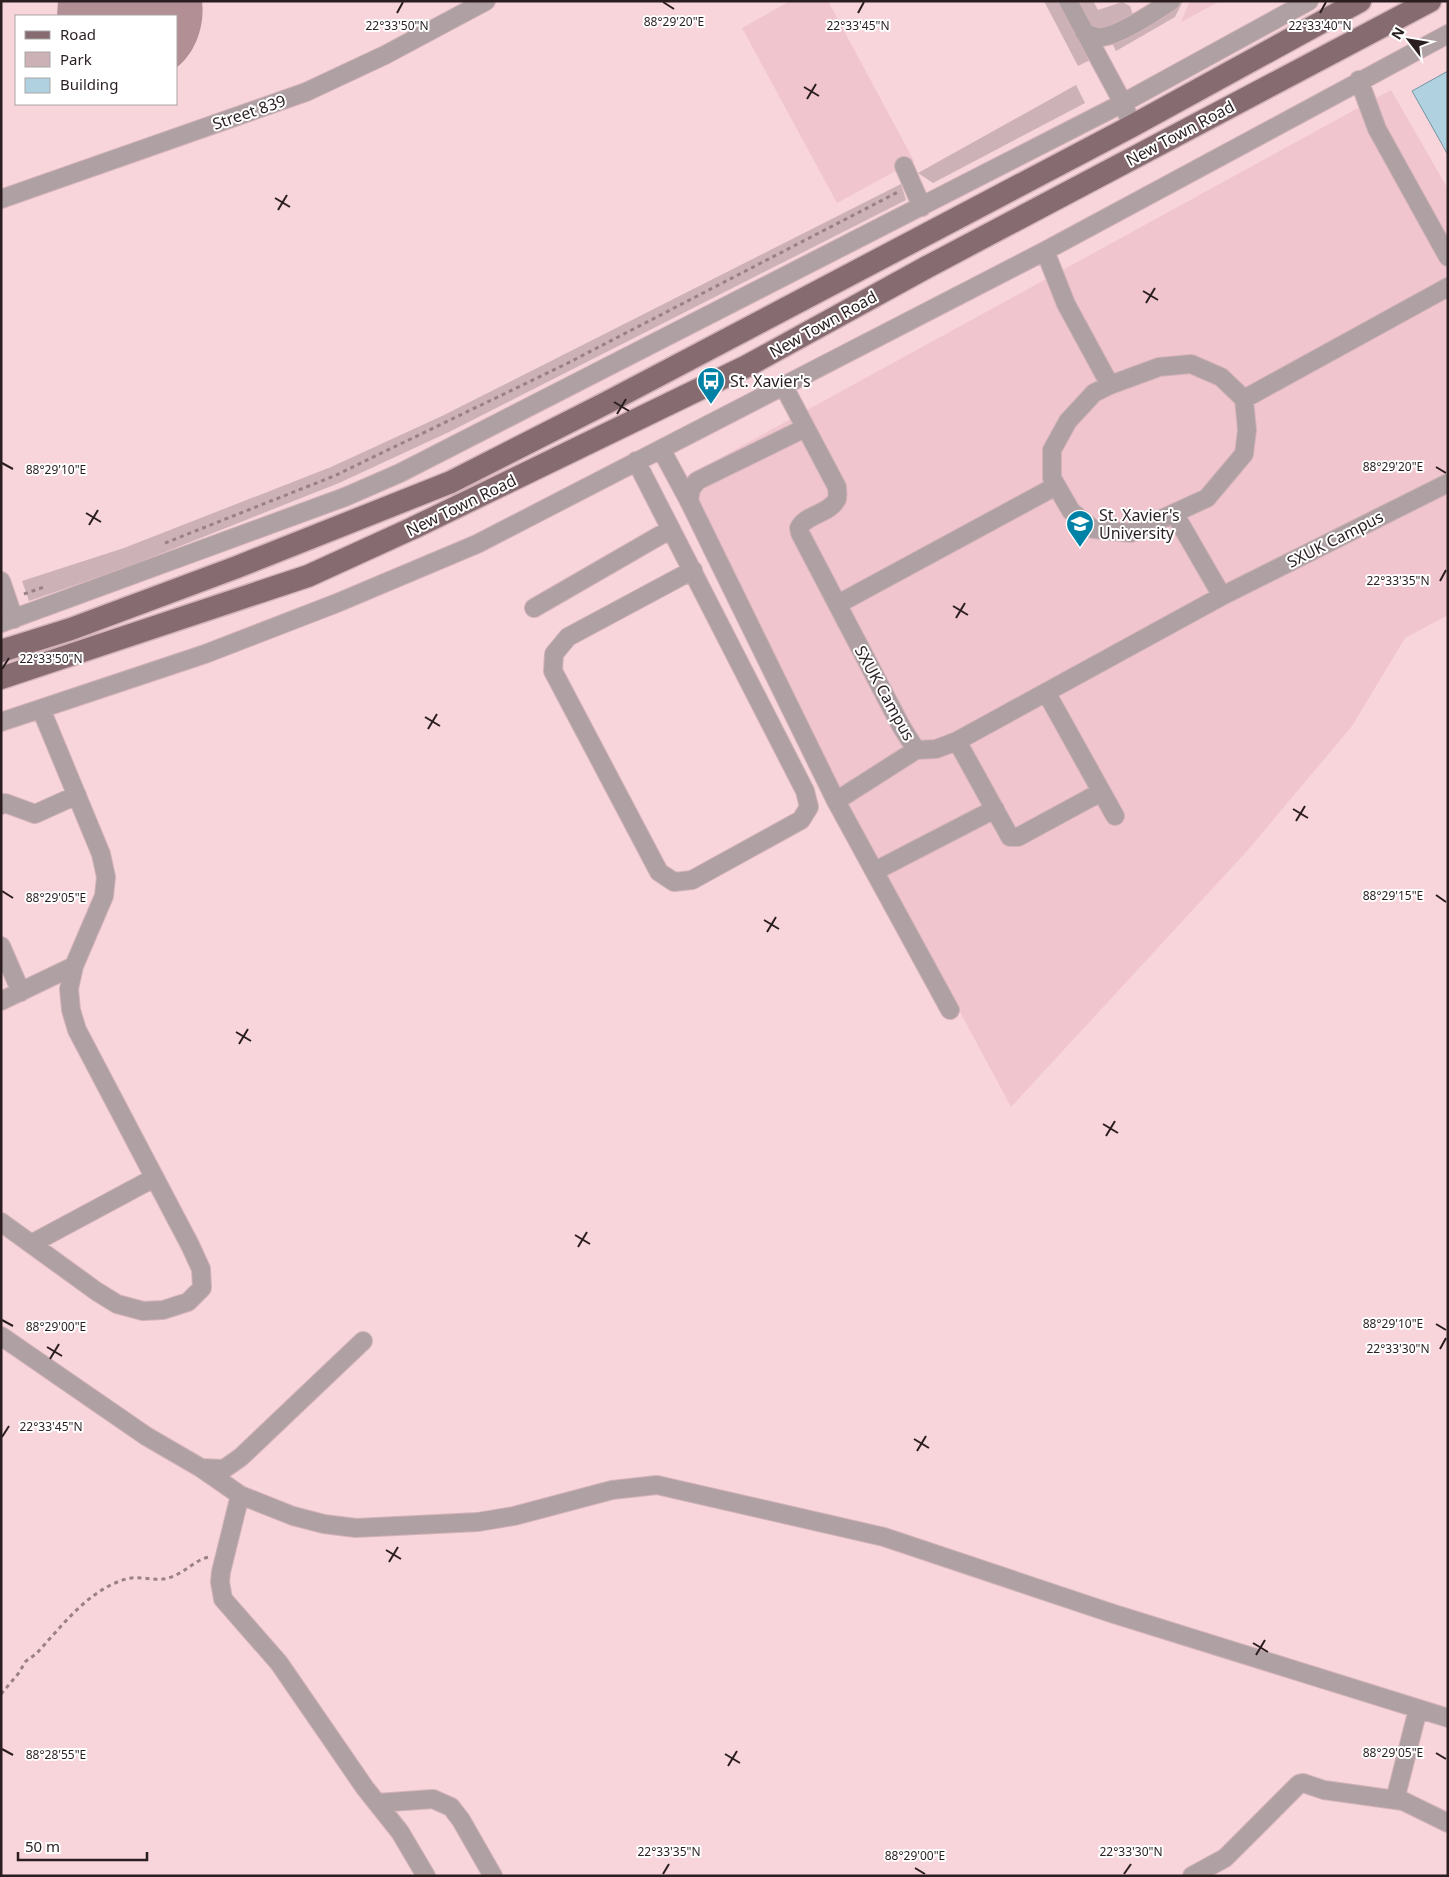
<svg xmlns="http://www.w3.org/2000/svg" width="1449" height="1877" font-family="'Noto Sans',sans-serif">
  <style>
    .built { fill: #f1c5ce }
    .green { fill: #ccb1b6 }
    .water { fill: #b28e95 }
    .building { fill: #b0d1e0; stroke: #7595a3 }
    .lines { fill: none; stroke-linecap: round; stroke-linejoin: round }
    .minor-casing { stroke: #d3b3b9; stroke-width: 20 }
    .major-casing { stroke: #d3b3b9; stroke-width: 25 }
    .path { stroke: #9b8186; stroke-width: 3; stroke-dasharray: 4 4; stroke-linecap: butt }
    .minor { stroke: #afa0a3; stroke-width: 18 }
    .major { stroke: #866b71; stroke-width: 22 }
    .ticks { fill: none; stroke: #2a1e20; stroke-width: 2 }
    .labels { text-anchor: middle; stroke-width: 4; stroke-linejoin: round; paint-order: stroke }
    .street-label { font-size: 16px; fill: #2a1e20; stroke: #fff }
    .poi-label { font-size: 16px; fill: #2a1e20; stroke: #fff; text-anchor: start }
    .ticks-label { font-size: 12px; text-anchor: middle; fill: #2a1e20; stroke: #fff; stroke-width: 4; stroke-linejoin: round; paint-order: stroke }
  </style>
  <rect width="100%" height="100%" fill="#f8d4db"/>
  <path class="built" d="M790 1H828L914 161 837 203 742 28Z
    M1190 1H1220L1181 22Z
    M1391 90 1448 189V615L1405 638 1352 726 1247 851 1011 1107 676 482Z"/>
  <path class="green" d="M1044 1H1058L1090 60 1078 66Z
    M1074 1H1093L1098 10 1122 2 1130 6 1133 15 1099 32 1089 27Z
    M1178 1H1183L1175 17 1116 51 1111 41Z
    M1076 85 1085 103 933 183 918 173Z
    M901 184 906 200 449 432 339 483 130 566 29 601 22 581 124 548 331 467 442 416Z"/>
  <path class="water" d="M58 1H202C205 25 196 53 176 68V16H57Z"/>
  <path class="building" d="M1448 71V155L1412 91Z"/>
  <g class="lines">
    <defs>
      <path id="minor" d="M1068 1 1123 103 1132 126
        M1084 32C1088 34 1094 37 1099 37 1116 38 1156 11 1171 1
        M1359 80 1377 129 1448 257
        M904 166 922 207
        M1 199 306 92 385 55 486 1
        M1045 251 1066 304 1110 385
        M1191 364 1221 377 1244 399 1247 430 1244 454 1207 498 1131 533 1093 529 1071 511 1052 478V450L1068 421 1094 393 1110 385 1159 367Z
        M783 385 837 487C837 490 838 496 837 499 830 514 806 514 799 528L800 533 901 726 916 750 936 749 957 741 1222 596
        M1244 399 1448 287
        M805 428 697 481 691 489 689 501 836 801 950 1010
        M661 449 689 501
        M636 461 805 791 809 807 801 820 692 880 674 882 659 872 553 671 554 654 568 637 693 570
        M1174 513 1222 596 1448 483
        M1 581 14 619
        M838 604 1056 486
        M534 608 671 529
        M1 623 345 497 400 473 1123 103 1309 1
        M1046 692 1115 816
        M1 722 205 654 337 603 477 544 1045 251 1448 34
        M957 741 1010 837H1018L1101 792
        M836 801 916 750
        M1 805 5 803 35 814 77 795
        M875 871 995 809
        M1 946 21 992
        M1 1001 74 966
        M1 1222 96 1291 117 1304 143 1311 163 1310 188 1302 202 1288 201 1269 190 1245 77 1030 71 1010 69 989 74 966 104 896 106 877 101 854 41 709
        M31 1244 154 1178
        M1 1336 146 1436 201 1468 224 1469 241 1457 363 1341
        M201 1468 240 1495 293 1516 324 1524 356 1528 478 1522 514 1516 612 1490 657 1485 884 1537 1111 1613 1448 1718
        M240 1495 221 1572 220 1582 223 1599 279 1663 365 1788 400 1832 426 1876
        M1395 1800 1418 1709
        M377 1803 433 1799 451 1807 461 1820 493 1876
        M1192 1876 1225 1858 1299 1784 1303 1783 1324 1790 1403 1801 1448 1823"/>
      <path id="major" d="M1 651 71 629 237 567 451 482 608 402 1132 126 1360 1
        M1 678 308 576 413 528 747 366 927 267 1430 1"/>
    </defs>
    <use href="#minor" class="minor-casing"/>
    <use href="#major" class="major-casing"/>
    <path class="path" d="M165 543 334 476 566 364 898 192
      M24 594 44 587
      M1 1694 18 1674 26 1661 36 1654C62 1626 88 1590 126 1579 140 1575 155 1582 168 1578 184 1574 194 1560 209 1557"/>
    <use href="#minor" class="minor"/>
    <use href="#major" class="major"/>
  </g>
  <path class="ticks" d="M663 2 674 9M397 13 403 2M858 13 864 2M1320 13 1326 2M804 87 819 96M807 99 816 84M275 198 290 207M278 210 287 195M1143 291 1158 300M1146 303 1155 288M614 402 629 411M617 414 626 399M2 463 13 469M1436 467 1446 473M86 513 101 522M89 525 98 510M1440 581 1446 570M953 606 968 615M956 618 965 603M2 669 9 658M425 717 440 726M428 729 437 714M1293 809 1308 818M1296 821 1305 806M2 891 13 898M1436 895 1446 902M764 920 779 929M767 932 776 917M236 1032 251 1041M239 1044 248 1029M1103 1124 1118 1133M1106 1136 1115 1121M575 1235 590 1244M578 1247 587 1232M2 1320 13 1326M1436 1324 1446 1330M47 1347 62 1356M1440 1349 1446 1338M50 1359 59 1344M2 1437 9 1426M914 1439 929 1448M917 1451 926 1436M386 1550 401 1559M389 1562 398 1547M1253 1643 1268 1652M1256 1655 1265 1640M2 1749 13 1755M1436 1753 1446 1759M725 1754 740 1763M728 1766 737 1751M915 1868 925 1874M663 1874 669 1864M1124 1874 1131 1864"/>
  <defs>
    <symbol id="bus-pin" viewBox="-11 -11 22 30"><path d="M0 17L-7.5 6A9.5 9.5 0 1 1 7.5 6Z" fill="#0081a6" stroke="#fff"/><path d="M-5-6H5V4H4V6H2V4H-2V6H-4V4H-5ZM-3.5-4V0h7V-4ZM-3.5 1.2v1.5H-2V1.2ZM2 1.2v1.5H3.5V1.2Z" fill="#fff"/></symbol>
    <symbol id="university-pin" viewBox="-11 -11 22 30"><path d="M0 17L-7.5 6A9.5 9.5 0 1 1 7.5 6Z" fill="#0081a6" stroke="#fff"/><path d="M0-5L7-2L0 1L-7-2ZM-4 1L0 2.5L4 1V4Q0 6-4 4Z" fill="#fff"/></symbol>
  </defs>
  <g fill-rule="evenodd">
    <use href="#bus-pin" x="695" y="365" width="32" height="43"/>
    <use href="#university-pin" x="1064" y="508" width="32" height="43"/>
  </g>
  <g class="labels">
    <g class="street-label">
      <text transform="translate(249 112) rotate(-19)" y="6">Street 839</text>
      <text transform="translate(1180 133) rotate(-28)" y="6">New Town Road</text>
      <text transform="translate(823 324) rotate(-29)" y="6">New Town Road</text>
      <text transform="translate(461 505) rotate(-26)" y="6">New Town Road</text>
      <text transform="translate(1335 539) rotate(-27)" y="6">SXUK Campus</text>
      <text transform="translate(885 693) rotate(61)" y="6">SXUK Campus</text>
    </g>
    <g class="poi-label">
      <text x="730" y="387">St. Xavier's</text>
      <text x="1099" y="521">St. Xavier's<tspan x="1099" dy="18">University</tspan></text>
    </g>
  </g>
  <g class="ticks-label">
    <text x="674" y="26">88°29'20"E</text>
    <text x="397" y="30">22°33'50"N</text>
    <text x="858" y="30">22°33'45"N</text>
    <text x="1320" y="30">22°33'40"N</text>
    <text x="1393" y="471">88°29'20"E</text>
    <text x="56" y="474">88°29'10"E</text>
    <text x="1398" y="585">22°33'35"N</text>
    <text x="51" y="663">22°33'50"N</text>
    <text x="1393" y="900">88°29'15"E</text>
    <text x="56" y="902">88°29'05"E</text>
    <text x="1393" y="1328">88°29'10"E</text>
    <text x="56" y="1331">88°29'00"E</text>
    <text x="1398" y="1353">22°33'30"N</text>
    <text x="51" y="1431">22°33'45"N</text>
    <text x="1393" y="1757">88°29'05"E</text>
    <text x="56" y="1759">88°28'55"E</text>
    <text x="669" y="1856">22°33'35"N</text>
    <text x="1131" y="1856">22°33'30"N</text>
    <text x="915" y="1860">88°29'00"E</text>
  </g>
  <rect width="1449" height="1877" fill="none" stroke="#2a1e20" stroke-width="5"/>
  <rect x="15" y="15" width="162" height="90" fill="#ffffff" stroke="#aaa5a6"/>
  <rect x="25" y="31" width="25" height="8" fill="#866b71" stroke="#aaa5a6"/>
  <text x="60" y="40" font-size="15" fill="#2a1e20">Road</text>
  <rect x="25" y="52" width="25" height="15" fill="#ccb1b6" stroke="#aaa5a6"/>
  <text x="60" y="65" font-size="15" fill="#2a1e20">Park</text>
  <rect x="25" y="78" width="25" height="15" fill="#b0d1e0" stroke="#aaa5a6"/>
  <text x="60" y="90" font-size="15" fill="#2a1e20">Building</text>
  <g transform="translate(1409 40) rotate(301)" stroke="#ffffff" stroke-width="4" paint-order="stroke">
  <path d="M0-4L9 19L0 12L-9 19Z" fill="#2a1e20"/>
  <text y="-8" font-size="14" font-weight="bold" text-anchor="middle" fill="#2a1e20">N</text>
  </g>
  <path d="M18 1852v8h129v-8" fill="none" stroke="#2a1e20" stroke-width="2.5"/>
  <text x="25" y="1852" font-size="15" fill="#2a1e20" stroke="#ffffff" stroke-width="4" paint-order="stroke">50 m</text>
</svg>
